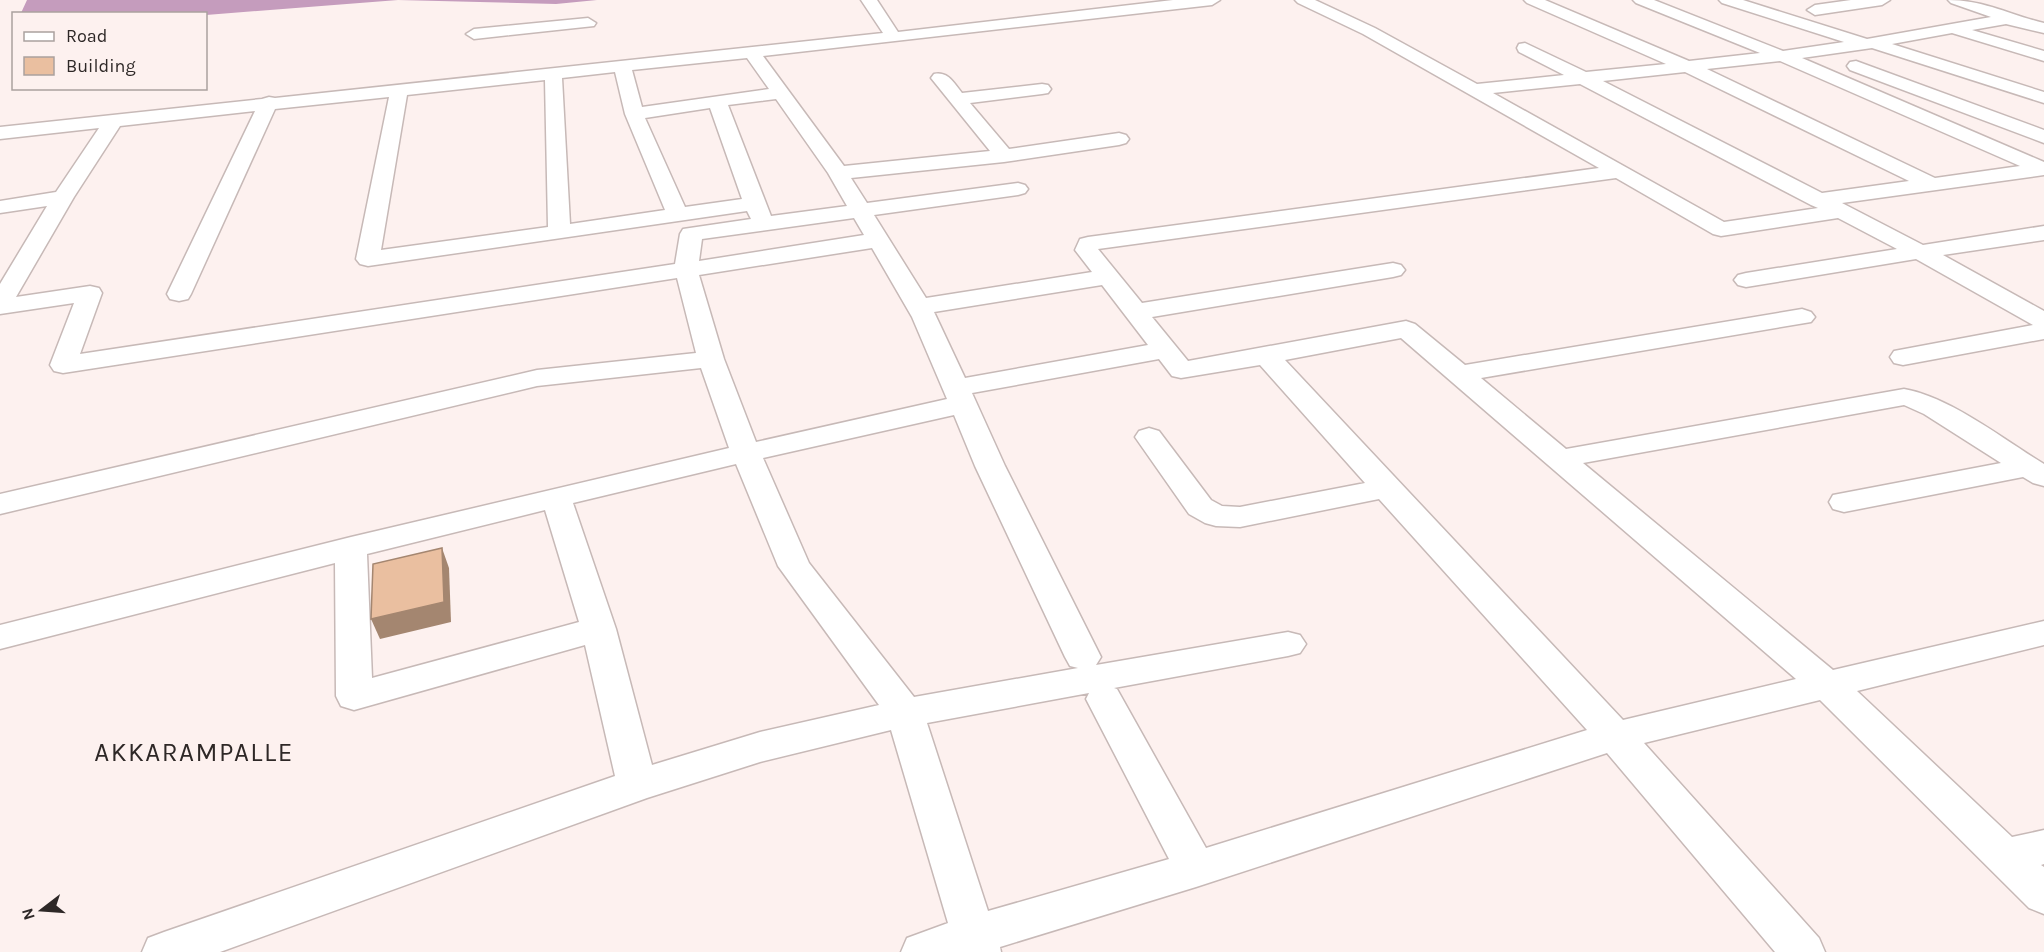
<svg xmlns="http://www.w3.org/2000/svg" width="2044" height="952" font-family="Karla,sans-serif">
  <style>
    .water { fill: #c59cbd }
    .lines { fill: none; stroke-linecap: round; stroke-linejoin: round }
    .street-casing { stroke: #c7b9b7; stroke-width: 3 }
    .street { fill: #fff; fill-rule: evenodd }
    .shaded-wall { fill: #a48670 }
    .building { fill: #eabfa0; stroke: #a48670; stroke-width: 1.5 }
    .labels { text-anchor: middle; stroke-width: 5; stroke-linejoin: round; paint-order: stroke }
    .near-quarter-label { font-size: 26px; letter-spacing: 1.5px; fill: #2e2827; stroke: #fdf1ef }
  </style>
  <rect width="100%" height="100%" fill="#fdf1ef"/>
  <path class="water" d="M27 0H597L556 4 398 0 206 15 21 13Z"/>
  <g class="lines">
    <defs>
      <path id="street" d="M861 0H877L898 32 1173 0H1220L1212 5 763 56 844 166 990 151 931 78 934 74C948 71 954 83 962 93L1042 84 1048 85 1051 89 1048 93 1042 94 970 103 1009 149 1119 133 1126 135 1129 139 1126 143 1119 145 1004 162 851 178 867 203 1018 183 1025 185 1028 189 1025 193 1018 195 874 215 926 298 1092 272 1075 250 1080 239 1088 237 1599 168 1363 34 1298 3 1295 0H1315L1375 28 1477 84 1564 75 1519 52 1517 48 1519 44 1525 43 1586 72 1666 64 1527 3 1524 0H1545L1689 61 1760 53 1636 3 1633 0H1654L1783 51 1844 42 1722 3 1719 0H1743L1867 39 1991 17 1951 3 1948 0C1984 0 2010 15 2044 23V33L2006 24 1972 30 2044 51V61L1952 33 1892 44 2044 92V103L1872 48 1802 58 2044 162V175L1842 203 1923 245 2044 226V240L1943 255 2044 311V339L1903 365 1894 363 1890 357 1894 351 2033 325 1916 259 1746 287 1738 285 1734 280 1738 275 1746 273 1897 249 1838 218 1721 236 1713 234 1616 178 1098 249 1142 303 1393 263 1401 265 1405 270 1401 275 1393 277 1152 317 1188 361 1406 321 1415 324 1465 365 1802 309 1811 312 1815 317 1811 322 1481 378 1566 449 1904 389C1950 397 2003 439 2044 464V486L2033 483 2023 477 1844 512 1833 509 1829 502 1833 495 2001 463 1924 414 1904 405 1583 463 1833 670 2044 621V645L1857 691 2012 837 2044 830V864L2041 865 2044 867V914L2029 908 1820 700 1644 743 1819 938 1825 952H1775L1607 753 1196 887 1000 947 1001 952H901L907 938 948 923 891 730 760 762 647 798 220 952H142L148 938 164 932 615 776 585 645 354 710 341 706 336 696 335 563 0 649V625L351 537 729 448 701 368 537 386 0 514V494L537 370 696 353 677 278 63 373 54 371 50 365 74 303 0 314V284L47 206 0 213V201L56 192 99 128 0 139V127L262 99 269 97 275 98 883 33ZM747 58 769 89 642 107 632 70ZM1780 61 2020 166 1935 178 1707 69ZM615 72 625 114 665 210 570 224 562 78ZM1685 72 1909 181 1822 193 1603 81ZM545 80 548 227 381 250 407 95ZM1580 84 1811 205 1818 208 1724 222 1493 93ZM389 97 356 259 360 264 368 266 747 211 751 219 683 229 680 234 675 264 80 354 102 293 99 288 90 286 16 297 74 197 120 126 255 111 167 294 170 299 179 301 188 299 191 294 275 109ZM776 99 828 173 847 206 771 216 728 105ZM710 108 742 199 685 207 645 118ZM854 218 864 235 699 261 702 239ZM872 248 912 317 947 399 756 442 724 359 699 275ZM1102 285 1148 345 965 378 934 312ZM1401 338 1796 679 1623 720 1285 360ZM1159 359 1172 376 1181 378 1260 365 1365 483 1240 507 1222 506 1211 500 1159 431 1149 428 1139 431 1135 437 1189 514 1205 523 1216 526 1240 527 1379 499 1587 730 1206 848 1117 689 1114 688 1288 656 1300 653 1306 644 1300 635 1288 632 1096 665 1101 657 1005 466 972 393ZM954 415 975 466 1065 657 1070 666 1078 668 914 697 809 563 763 458ZM736 464 778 566 879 705 760 732 652 765 616 629 573 503ZM545 510 579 622 372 678 367 554ZM1089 693 1086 699 1169 859 988 911 927 723Z
        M1851 0H1890L1882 5 1815 15 1807 10 1815 5Z
        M588 18 596 23 594 26 474 39 466 34 474 29Z
        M1856 61 2044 130V143L1850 70 1847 66 1850 62Z"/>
    </defs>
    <use href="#street" class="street-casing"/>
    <use href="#street" class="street"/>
  </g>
  <path class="shaded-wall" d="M442 548 449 568 451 622 380 639 371 619Z"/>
  <path class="building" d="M442 548 444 602 371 619 373 564Z"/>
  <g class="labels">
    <g class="near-quarter-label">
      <text x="194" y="761">AKKARAMPALLE</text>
    </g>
  </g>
  <rect x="12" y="12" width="195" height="78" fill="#fdf1ef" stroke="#aaa19f" stroke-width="1.5"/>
  <rect x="24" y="32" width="30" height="9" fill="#ffffff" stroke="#aaa19f" stroke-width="1.5"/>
  <text x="66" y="42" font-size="18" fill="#2e2827">Road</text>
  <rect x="24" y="57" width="30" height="18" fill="#eabfa0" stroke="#aaa19f" stroke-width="1.5"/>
  <text x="66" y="72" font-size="18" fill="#2e2827">Building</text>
  <g transform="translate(42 910) rotate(253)" stroke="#fdf1ef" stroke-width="4.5" paint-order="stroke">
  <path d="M0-4.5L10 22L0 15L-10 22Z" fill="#2e2827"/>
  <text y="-9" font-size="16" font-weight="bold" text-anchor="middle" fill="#2e2827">N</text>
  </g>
</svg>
